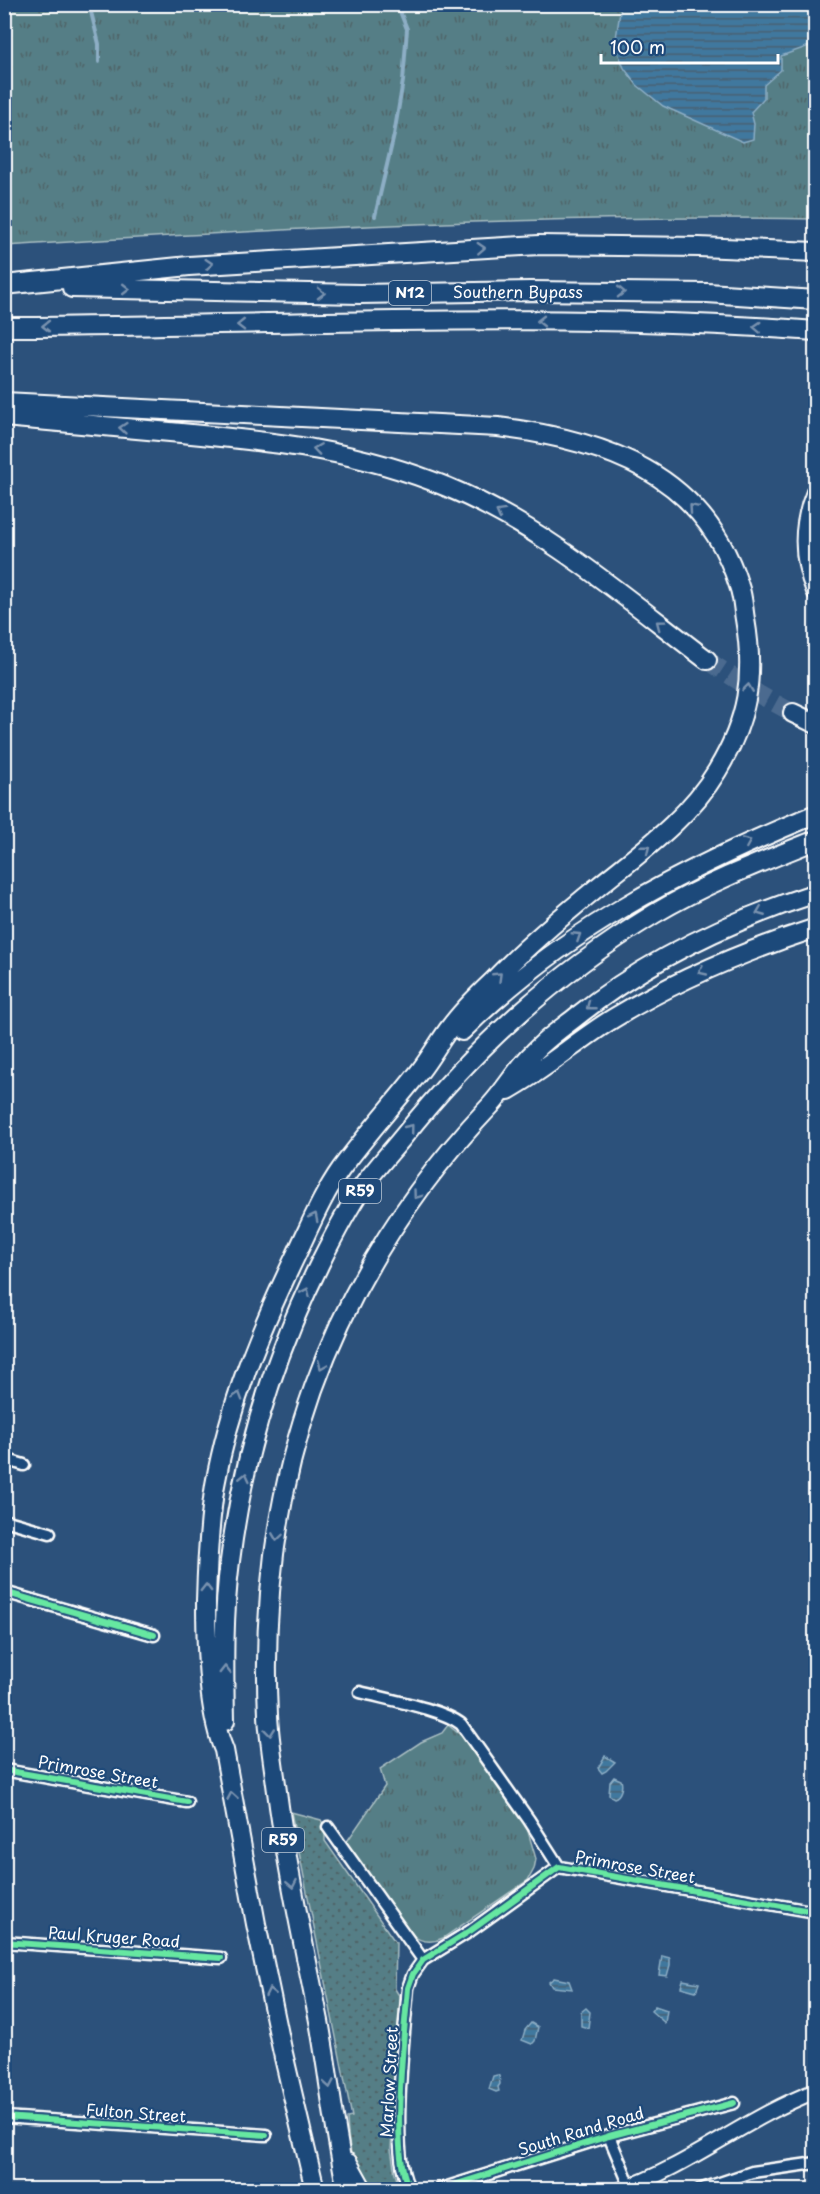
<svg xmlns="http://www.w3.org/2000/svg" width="820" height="2194" font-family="'Playpen Sans',sans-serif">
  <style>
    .grass { fill: url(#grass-tufts); stroke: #aabec2; stroke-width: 1.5 }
    .park { fill: url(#park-dots); stroke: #aabec2; stroke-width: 1.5 }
    .water { fill: url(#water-rules); stroke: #8daec5; stroke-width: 1.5 }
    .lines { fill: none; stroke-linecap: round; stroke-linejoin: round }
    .stream { stroke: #8daec5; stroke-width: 4 }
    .motorway-tunnel { stroke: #4c6b8f; stroke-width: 18; stroke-dasharray: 18 9; stroke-linecap: butt }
    .minor-casing { stroke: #fff; stroke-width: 15 }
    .secondary-casing { stroke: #fff; stroke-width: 18 }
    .motorway-casing { stroke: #fff; stroke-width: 22 }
    .minor { stroke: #1f4a7a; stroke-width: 10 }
    .secondary { stroke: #1f4a7a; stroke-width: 14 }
    .motorway { stroke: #1f4a7a; stroke-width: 18 }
    .cycleway-casing { stroke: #1f4a7a; stroke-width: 10 }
    .cycleway { stroke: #66e7a1; stroke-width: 6 }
    .oneway { stroke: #7992af }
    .labels { text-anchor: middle; stroke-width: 4.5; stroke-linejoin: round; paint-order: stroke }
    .shield { fill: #1f4a7a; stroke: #bcc9d7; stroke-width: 1.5 }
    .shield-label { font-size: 15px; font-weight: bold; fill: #fff }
    .street-label { font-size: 16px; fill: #fff; stroke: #1f4a7a }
  </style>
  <defs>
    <pattern id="grass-tufts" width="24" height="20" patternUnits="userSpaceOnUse" patternTransform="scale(1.5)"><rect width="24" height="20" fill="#547e86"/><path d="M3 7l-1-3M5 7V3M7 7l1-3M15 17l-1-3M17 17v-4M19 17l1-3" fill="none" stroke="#506569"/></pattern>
    <pattern id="park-dots" width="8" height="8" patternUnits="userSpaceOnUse" patternTransform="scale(1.5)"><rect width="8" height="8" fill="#547e86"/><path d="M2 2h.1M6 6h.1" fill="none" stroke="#506569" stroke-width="1.8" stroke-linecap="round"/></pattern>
    <pattern id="water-rules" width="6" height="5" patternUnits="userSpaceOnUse" patternTransform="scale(1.5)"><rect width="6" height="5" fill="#41789e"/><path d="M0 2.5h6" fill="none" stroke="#476071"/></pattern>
  </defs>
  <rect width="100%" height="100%" fill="#2c517b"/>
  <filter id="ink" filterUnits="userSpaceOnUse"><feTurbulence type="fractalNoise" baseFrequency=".0167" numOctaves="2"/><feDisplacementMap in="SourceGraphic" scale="12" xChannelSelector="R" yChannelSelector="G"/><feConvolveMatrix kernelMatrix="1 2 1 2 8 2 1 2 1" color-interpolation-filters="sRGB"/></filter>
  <g filter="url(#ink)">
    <path class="grass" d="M5 5H815V219C545 214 274 229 5 246Z
      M448 1725 463 1737 527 1828 536 1859 534 1869 528 1880 443 1938C431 1944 420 1942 409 1933L346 1843 385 1786 380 1769 421 1742 442 1733Z"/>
    <path class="park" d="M291 1812 321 1820 325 1828V1841L396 1943 395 1989 400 1997 391 2149 395 2174 400 2189H366C352 2164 348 2147 347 2118L352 2117Z"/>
    <path class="water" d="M621 5H815V44L781 56V70L764 85V98L751 112 754 124 753 139 743 142 663 106 637 85 624 68 615 45Z
      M605 1756 615 1762 606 1771 602 1773 598 1768Z
      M614 1777 621 1780C623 1786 621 1796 614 1798L609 1795 610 1782Z
      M662 1956 670 1958V1965L667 1976 659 1975Z
      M554 1978 569 1981 572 1989 552 1987 549 1982Z
      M683 1980 699 1983 696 1991 681 1987Z
      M655 2006 667 2010 665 2023 651 2011Z
      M586 2008 590 2012 588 2028 581 2026V2012Z
      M531 2023 538 2027 535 2041 532 2044 522 2040 525 2030Z
      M497 2075 499 2076 500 2084 498 2087 499 2091 496 2092 489 2089 493 2076Z"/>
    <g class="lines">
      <path class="stream" d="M89 4 99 44V62
        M375 216 394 135 403 81 407 29 397 4"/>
      <path class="motorway-tunnel" d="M707 660 760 695 793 713"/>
      <defs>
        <path id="minor" d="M4 1459 24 1465
          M4 1520 50 1533
          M4 1592 154 1635
          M360 1692C386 1699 442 1709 461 1724L529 1820 559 1867
          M4 1770 187 1802
          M328 1827 423 1960
          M4 1942 221 1958
          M4 2117 266 2135
          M609 2136 630 2186
          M411 2190C388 2162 405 2028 408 1988L413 1974 423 1960 470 1931 559 1867 816 1912
          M438 2190 609 2136 734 2103
          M699 2190 752 2172 816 2163"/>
        <path id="secondary" d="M620 2190C690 2166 747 2117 816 2091"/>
        <path id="motorway" d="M4 285 189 266 539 245 699 247 816 252
          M72 288 360 294 530 291 707 293 816 300
          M4 327C274 326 546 310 816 331
          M4 402 498 427C604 440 704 473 739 586 743 597 743 608 745 619 755 676 748 720 717 771 688 819 642 851 599 886 562 916 525 947 493 981 477 996 461 1012 448 1030 438 1044 430 1058 420 1071 394 1104 366 1135 341 1169 322 1196 309 1228 295 1257 260 1330 229 1405 215 1485 209 1523 207 1563 206 1601 206 1642 208 1713 224 1750L256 1924 282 2049 315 2190
          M4 417C63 422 122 428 181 433 275 442 358 450 447 487 544 527 624 597 707 660
          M816 492C802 525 802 557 816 591
          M793 713 816 724
          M462 1031C563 930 685 868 816 814
          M508 1090C546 1069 578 1040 614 1018 678 979 745 951 816 928
          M225 1721C224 1668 223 1614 230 1561 243 1456 274 1355 321 1261 334 1235 347 1210 363 1186 375 1169 390 1153 403 1137 477 1045 553 976 654 914 704 884 761 862 816 840
          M348 2163 363 2190
          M347 2190C335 2134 329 2077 319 2021 303 1942 286 1864 276 1784 273 1761 269 1738 268 1715 257 1482 328 1276 490 1106 506 1089 517 1068 534 1052 546 1039 562 1028 576 1017 647 960 729 921 816 893"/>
      </defs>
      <use href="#minor" class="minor-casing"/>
      <use href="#secondary" class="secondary-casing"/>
      <use href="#motorway" class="motorway-casing"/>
      <use href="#minor" class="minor"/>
      <use href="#secondary" class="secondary"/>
      <use href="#motorway" class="motorway"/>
      <defs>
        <path id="cycleway" d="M4 1592 154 1635
          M4 1770 187 1802
          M4 1942 221 1958
          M4 2117 266 2135
          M411 2190C388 2162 405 2028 408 1988L413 1974 423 1960 470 1931 559 1867 816 1912
          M438 2190 609 2136 734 2103"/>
      </defs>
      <use href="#cycleway" class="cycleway-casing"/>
      <use href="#cycleway" class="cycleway"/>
    </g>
    <defs><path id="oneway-chevron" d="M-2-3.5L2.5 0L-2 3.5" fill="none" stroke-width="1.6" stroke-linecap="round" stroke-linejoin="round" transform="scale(1.5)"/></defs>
    <g class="oneway">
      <use href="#oneway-chevron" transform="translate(481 248) rotate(-3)"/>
      <use href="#oneway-chevron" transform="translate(209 264) rotate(-4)"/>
      <use href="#oneway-chevron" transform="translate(126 289) rotate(1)"/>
      <use href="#oneway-chevron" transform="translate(621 292) rotate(1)"/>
      <use href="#oneway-chevron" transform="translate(321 293) rotate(1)"/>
      <use href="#oneway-chevron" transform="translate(541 321) rotate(-180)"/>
      <use href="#oneway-chevron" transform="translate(241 325) rotate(179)"/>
      <use href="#oneway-chevron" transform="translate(46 326) rotate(180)"/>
      <use href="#oneway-chevron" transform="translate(757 327) rotate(-177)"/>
      <use href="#oneway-chevron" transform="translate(123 428) rotate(-175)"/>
      <use href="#oneway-chevron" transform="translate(317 449) rotate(-172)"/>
      <use href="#oneway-chevron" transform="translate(693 508) rotate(-131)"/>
      <use href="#oneway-chevron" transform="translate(500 513) rotate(-151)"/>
      <use href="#oneway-chevron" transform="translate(660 624) rotate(-143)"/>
      <use href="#oneway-chevron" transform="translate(748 688) rotate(-82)"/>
      <use href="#oneway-chevron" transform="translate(747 842) rotate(-23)"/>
      <use href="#oneway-chevron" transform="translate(646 849) rotate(-39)"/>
      <use href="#oneway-chevron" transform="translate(760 912) rotate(158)"/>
      <use href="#oneway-chevron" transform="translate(577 936) rotate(-33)"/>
      <use href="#oneway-chevron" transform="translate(702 971) rotate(155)"/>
      <use href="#oneway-chevron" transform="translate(498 976) rotate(-44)"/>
      <use href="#oneway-chevron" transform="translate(590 1006) rotate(142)"/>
      <use href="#oneway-chevron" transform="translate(410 1128) rotate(-51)"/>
      <use href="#oneway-chevron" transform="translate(417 1195) rotate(126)"/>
      <use href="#oneway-chevron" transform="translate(314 1217) rotate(-63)"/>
      <use href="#oneway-chevron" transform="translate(306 1292) rotate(-66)"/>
      <use href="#oneway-chevron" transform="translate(322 1365) rotate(113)"/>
      <use href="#oneway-chevron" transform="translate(238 1396) rotate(-73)"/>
      <use href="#oneway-chevron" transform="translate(245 1477) rotate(-77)"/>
      <use href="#oneway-chevron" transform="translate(277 1537) rotate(98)"/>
      <use href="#oneway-chevron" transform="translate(206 1588) rotate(-89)"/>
      <use href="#oneway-chevron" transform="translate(225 1670) rotate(-90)"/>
      <use href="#oneway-chevron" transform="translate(270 1732) rotate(84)"/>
      <use href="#oneway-chevron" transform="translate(232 1796) rotate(-100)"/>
      <use href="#oneway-chevron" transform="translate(292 1884) rotate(79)"/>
      <use href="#oneway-chevron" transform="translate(270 1992) rotate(-102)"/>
      <use href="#oneway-chevron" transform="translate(329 2084) rotate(80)"/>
    </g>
  </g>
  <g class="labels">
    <g class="shield">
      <rect x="389" y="281" width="42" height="24" rx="4.5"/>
      <rect x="339" y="1179" width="42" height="24" rx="4.5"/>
      <rect x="262" y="1828" width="42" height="24" rx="4.5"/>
    </g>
    <g class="shield-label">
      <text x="410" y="298">N12</text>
      <text x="360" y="1196">R59</text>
      <text x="283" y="1845">R59</text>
    </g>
    <g class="street-label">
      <text x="518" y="298">Southern Bypass</text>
      <text transform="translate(98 1772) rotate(10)" y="6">Primrose Street</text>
      <text transform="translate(635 1867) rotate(10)" y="6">Primrose Street</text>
      <text transform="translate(114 1937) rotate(4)" y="6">Paul Kruger Road</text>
      <text transform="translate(389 2082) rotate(-87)" y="6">Marlow Street</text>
      <text transform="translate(136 2113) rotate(4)" y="6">Fulton Street</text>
      <text transform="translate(581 2131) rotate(-17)" y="6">South Rand Road</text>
    </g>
  </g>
  <rect width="820" height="2194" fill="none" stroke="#1f4a7a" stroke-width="24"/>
  <rect x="12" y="12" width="796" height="2170" fill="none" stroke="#fff" stroke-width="2" filter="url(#ink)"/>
  <path d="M601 54v9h177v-9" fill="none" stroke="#ffffff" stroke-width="3"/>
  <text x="610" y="54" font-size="18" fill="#ffffff" stroke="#1f4a7a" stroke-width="4.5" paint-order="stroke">100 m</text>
</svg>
